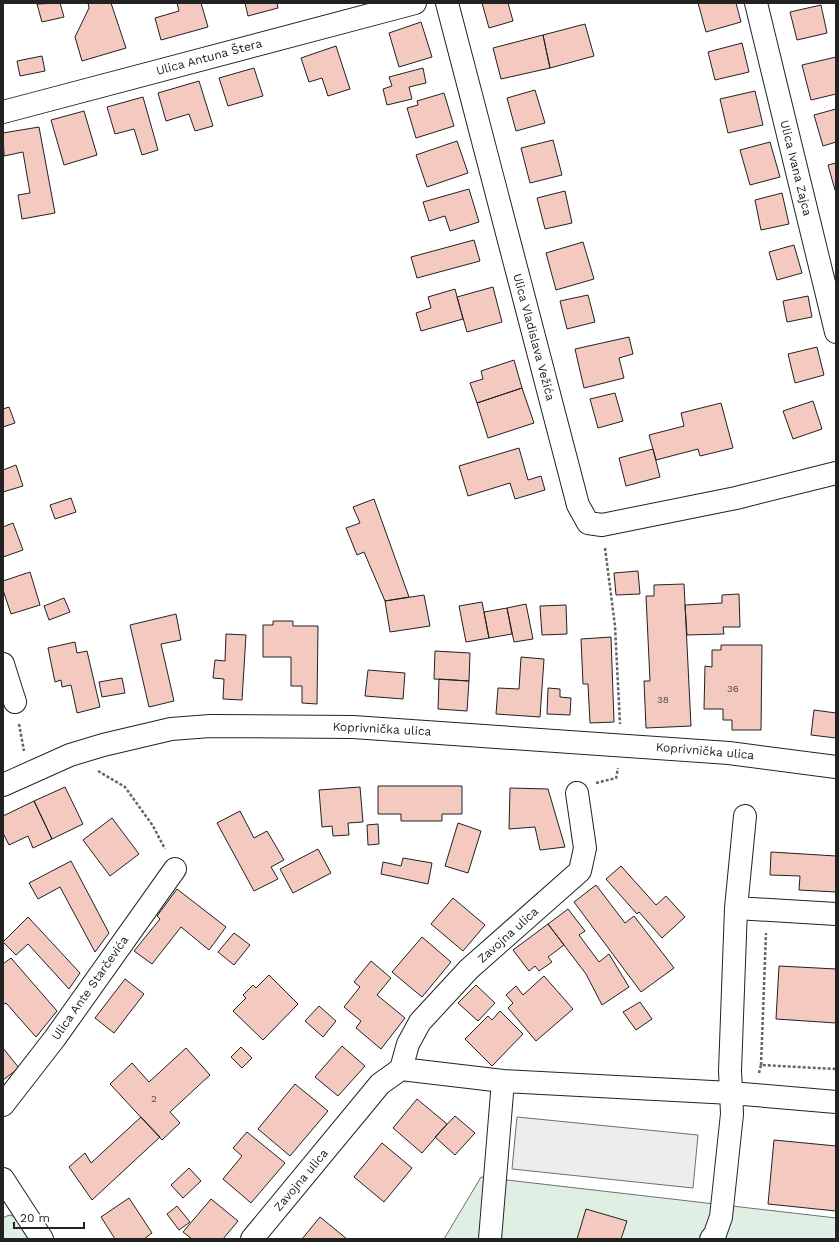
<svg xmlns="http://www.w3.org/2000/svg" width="839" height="1242" font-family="'Work Sans',sans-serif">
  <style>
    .green { fill: #e0efe3; stroke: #6f6f6f }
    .parking { fill: #ededed; stroke: #6f6f6f }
    .building { fill: #f3c9c0; stroke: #222 }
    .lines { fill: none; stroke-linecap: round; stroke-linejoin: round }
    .minor-casing { stroke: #222; stroke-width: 24 }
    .major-casing { stroke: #222; stroke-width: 24 }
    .path { stroke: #646464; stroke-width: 2.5; stroke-dasharray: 3 2; stroke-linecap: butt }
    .minor { stroke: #fff; stroke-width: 22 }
    .major { stroke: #fff; stroke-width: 22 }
    .labels { text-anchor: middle; stroke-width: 3; stroke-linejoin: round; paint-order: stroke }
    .number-label { font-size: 10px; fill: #564c4a }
    .street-label { font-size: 12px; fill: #222; stroke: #fff }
  </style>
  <rect width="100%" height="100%" fill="#fff"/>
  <path class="green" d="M481 1177 836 1218V1239H444Z
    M9 1215 16 1217 31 1239H3V1218Z"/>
  <path class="parking" d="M517 1117 698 1135 693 1188 512 1169Z"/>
  <path class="building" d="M60 3 64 17 42 22 37 4Z
    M88 3H111L126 48 82 61 75 37 89 8Z
    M177 3H201L208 27 161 40 155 18 179 11Z
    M245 3H277L278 8 248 16Z
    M482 3H508L513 21 489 28Z
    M698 3H736L741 22 706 32Z
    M821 5 827 33 797 40 790 12Z
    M421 22 432 57 399 67 389 33Z
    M585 24 594 56 550 68 543 35Z
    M543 35 550 68 501 79 493 48Z
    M742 43 749 72 715 80 708 52Z
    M336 46 350 89 328 96 322 78 309 82 301 58Z
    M42 56 45 71 20 76 17 61Z
    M836 57V94L811 100 802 65Z
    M254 68 263 96 228 106 219 78Z
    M423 68 426 83 409 87 412 99 387 105 383 89 392 86 389 77Z
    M199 81 213 126 195 131 189 114 166 121 158 93Z
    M535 90 545 123 516 131 507 98Z
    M755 91 763 125 728 133 720 99Z
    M444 93 454 126 416 138 407 108 418 105 417 101Z
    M143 97 158 150 142 155 134 129 115 134 107 107Z
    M836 109V142L823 146 814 115Z
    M84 111 97 155 64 165 51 120Z
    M39 127 55 213 22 219 18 195 30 193 23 152 4 156 3 133Z
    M553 140 562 175 530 183 521 148Z
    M457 141 468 173 427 187 416 155Z
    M770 142 780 177 750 185 740 150Z
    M836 163V190H835L828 165Z
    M469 189 479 222 450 231 445 216 429 221 423 202Z
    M565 191 572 223 545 229 537 198Z
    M782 193 789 224 761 230 755 200Z
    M474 240 480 261 417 278 411 257Z
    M583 242 594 279 556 290 546 253Z
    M794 245 802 273 777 280 769 252Z
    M493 287 502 322 467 332 457 297Z
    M455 289 463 319 421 331 416 313 431 308 428 297Z
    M588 295 595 322 567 329 560 301Z
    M808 296 812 317 787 322 783 301Z
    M629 337 633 354 619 358 624 378 584 388 575 349Z
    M817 347 824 375 795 383 788 354Z
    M514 360 522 388 477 403 470 383 483 379 481 371Z
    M522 388 534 423 488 438 477 403Z
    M615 393 623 421 598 428 590 399Z
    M813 401 822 429 793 439 783 411Z
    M721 403 733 448 700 456 698 449 656 460 649 435 684 426 681 413Z
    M9 407 15 423 3 427V409Z
    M519 448 528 480 541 476 545 490 515 499 510 483 468 496 459 466Z
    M653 449 660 477 626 486 619 458Z
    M16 465 23 486 3 492V470Z
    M71 498 76 512 55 519 50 505Z
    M374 499 409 597 385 601 364 552 357 555 346 528 360 523 353 507Z
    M13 523 23 550 3 557V527Z
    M638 571 640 594 616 595 614 573Z
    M30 572 40 605 11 614 3 590V581Z
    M684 584 691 726 646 728 644 681H650L646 596H654V585Z
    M739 594 740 627H723L724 634 687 635 685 605 722 603V595Z
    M424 595 430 626 390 632 385 601Z
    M64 598 70 612 49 620 44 606Z
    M482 602 489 638 466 642 459 606Z
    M526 604 533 639 514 642 507 608Z
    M566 605 567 634 542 635 540 606Z
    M507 608 512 634 489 638 484 612Z
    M176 614 181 640 161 644 174 701 149 707 130 625Z
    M273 621H293V626H318L317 704 302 703V686H291V657H263V625H273Z
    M226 634 246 635 242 700 223 699 224 679 213 678 215 660 225 661Z
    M611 637 614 722 590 723 588 684H583L581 639Z
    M75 642 77 653 87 651 100 707 77 713 71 685 62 687 61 680 55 682 48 648Z
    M721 645H762L761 730H732V720H723V709H704L705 666 712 667V650H721Z
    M435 651 470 653 469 681 434 679Z
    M521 657 544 659 540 717 496 714 498 688 519 689Z
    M368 670 405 673 403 699 365 696Z
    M122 678 125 693 102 697 99 682Z
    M439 679 469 681 467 711 438 709Z
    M548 688 560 689V697L571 698 570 715 547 714Z
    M814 710 836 713V738L811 735Z
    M378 786H462V814H442V821H401V814H378Z
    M65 787 83 824 52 839 34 801Z
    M360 787 363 822 348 823 349 835 333 836 332 826 322 827 319 790Z
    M510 788 548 789 565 847 540 850 535 827 509 829Z
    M34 801 52 839 33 848 28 836 9 845 3 833V816Z
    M240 811 254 838 267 831 284 860 271 867 278 879 254 891 217 823Z
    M112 818 139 854 110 876 83 840Z
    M458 823 481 831 468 873 445 866Z
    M378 824 379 844 368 845 367 825Z
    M318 849 331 873 293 893 280 869Z
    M771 852 836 856V892L799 890 800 876 770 875Z
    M403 858 432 863 428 884 381 874 383 862 401 866Z
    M71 861 109 933 95 952 60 887 38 899 29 883Z
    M621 866 656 905 666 896 685 917 662 938 639 912 637 914 606 879Z
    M596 885 625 923 634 916 674 968 641 992 574 902Z
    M177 889 226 927 209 950 181 927 152 964 134 951 160 919 157 916Z
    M453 898 485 925 463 951 431 924Z
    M568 909 585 931 579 935 599 962 609 954 629 987 602 1005 586 974 548 924Z
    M28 917 80 973 69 989 28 944 16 955 3 942Z
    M548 924 564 945 548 957 552 962 539 971 535 966 529 971 513 950Z
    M234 933 250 945 234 965 218 952Z
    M422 937 451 962 422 997 392 972Z
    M11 958 57 1011 36 1037 6 1003 3 1005V964Z
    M371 961 391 978 377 995 405 1018 381 1049 356 1028 361 1021 344 1007 360 987 354 982Z
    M779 966 836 969V1023L776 1019Z
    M269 975 298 1004 263 1040 233 1011 246 998 243 995 253 985 256 988Z
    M544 976 573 1009 536 1041 508 1008 513 1003 506 995 516 986 523 995Z
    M125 979 144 994 114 1033 95 1018Z
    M476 985 495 1003 478 1021 458 1003Z
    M640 1002 652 1019 636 1030 623 1012Z
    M319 1006 336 1021 323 1037 305 1021Z
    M500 1011 523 1034 492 1066 465 1039 488 1016 492 1020Z
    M342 1046 365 1066 338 1096 315 1077Z
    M241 1047 252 1058 242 1068 231 1057Z
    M3 1048 19 1068 3 1080Z
    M186 1048 210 1075 170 1112 180 1123 162 1140 110 1084 132 1063 149 1082Z
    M295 1084 328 1111 290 1156 258 1129Z
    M417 1099 447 1124 422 1153 393 1128Z
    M455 1116 475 1133 455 1155 435 1137Z
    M141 1117 160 1137 92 1200 69 1167 85 1153 91 1163Z
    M247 1132 285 1163 251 1203 223 1179 242 1156 233 1148Z
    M774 1140 836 1146V1211L768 1204Z
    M382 1143 412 1168 384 1202 354 1177Z
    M189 1168 201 1181 183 1198 171 1185Z
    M129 1198 152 1233 144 1239H115L101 1217Z
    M211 1199 238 1221 223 1239H192L183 1232Z
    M177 1206 190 1222 179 1230 167 1214Z
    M586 1209 627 1221 621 1239H577Z
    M320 1217 347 1239H302Z"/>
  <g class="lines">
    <defs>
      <path id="minor" d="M447 3 578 505 588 523 602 525 736 498 836 473
        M756 3 836 332
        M3 112 415 3
        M3 664 15 702
        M736 908 836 914
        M401 1069 503 1081 731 1093 836 1102
        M3 1105 55 1038 175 869
        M3 1179 42 1239
        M252 1239 380 1084 401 1069 408 1044 420 1022 469 969 580 871 585 848 577 793
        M490 1239 503 1081
        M711 1239 715 1234 721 1217 732 1114 730 1071 736 908 745 816"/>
      <path id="major" d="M3 785 70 755 103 745 171 729 210 726 353 727 729 753 836 767"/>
    </defs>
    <use href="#minor" class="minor-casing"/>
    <use href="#major" class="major-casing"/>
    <path class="path" d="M605 548 615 626 620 724
      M19 724 24 751
      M98 771 125 787 153 826 165 849
      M596 783 616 778 618 768
      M761 1065 766 933
      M759 1073 761 1065 836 1069"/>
    <use href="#minor" class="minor"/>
    <use href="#major" class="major"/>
  </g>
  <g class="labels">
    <g class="number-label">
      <text x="733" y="692">36</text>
      <text x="663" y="703">38</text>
      <text x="154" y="1102">2</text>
    </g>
    <g class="street-label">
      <text transform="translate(209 57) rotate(-15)" y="4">Ulica Antuna Štera</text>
      <text transform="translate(796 168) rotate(76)" y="4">Ulica Ivana Zajca</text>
      <text transform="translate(534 337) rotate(75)" y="4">Ulica Vladislava Vežića</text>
      <text transform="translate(382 729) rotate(3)" y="4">Koprivnička ulica</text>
      <text transform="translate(705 751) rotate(5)" y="4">Koprivnička ulica</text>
      <text transform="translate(508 935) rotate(-42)" y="4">Zavojna ulica</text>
      <text transform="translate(90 988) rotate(-55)" y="4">Ulica Ante Starčevića</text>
      <text transform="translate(301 1180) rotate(-50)" y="4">Zavojna ulica</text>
    </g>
  </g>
  <rect width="839" height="1242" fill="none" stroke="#222222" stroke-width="8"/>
  <path d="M14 1222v6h70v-6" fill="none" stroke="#222222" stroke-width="2"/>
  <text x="20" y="1222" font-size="12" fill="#222222" stroke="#ffffff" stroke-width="3" paint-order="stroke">20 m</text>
</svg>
